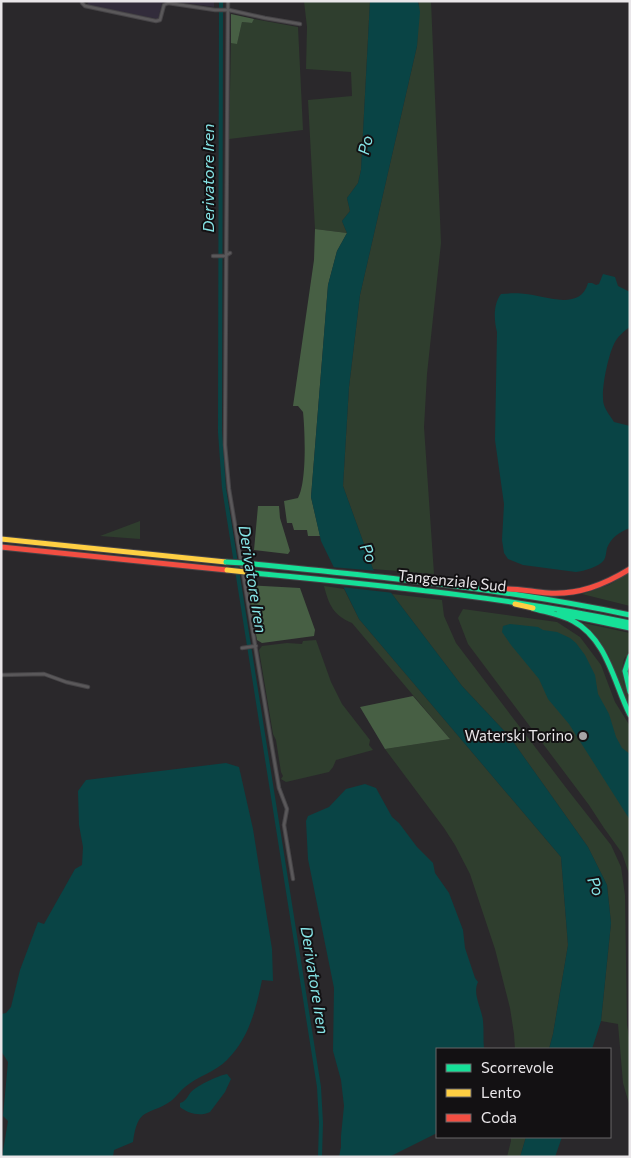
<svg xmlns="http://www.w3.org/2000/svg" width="631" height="1158" font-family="Commissioner,sans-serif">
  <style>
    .commercial { fill: #322c3b }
    .green { fill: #2f3e2e }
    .forest { fill: #475f44 }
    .water { fill: #094445 }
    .pier { fill: #2a282b }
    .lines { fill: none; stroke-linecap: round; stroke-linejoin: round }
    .canal { stroke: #094445; stroke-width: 4 }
    .street-casing { stroke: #464447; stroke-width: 4.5 }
    .fast-casing { stroke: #464447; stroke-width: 7 }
    .slow-casing { stroke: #464447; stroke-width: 7 }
    .jam-casing { stroke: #464447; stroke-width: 7 }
    .street { stroke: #5a585a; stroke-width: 2.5 }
    .fast { stroke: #16e098; stroke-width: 5 }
    .slow { stroke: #ffcf43; stroke-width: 5 }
    .jam { stroke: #f24e42; stroke-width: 5 }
    .fast-bridge-casing { stroke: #464447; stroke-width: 7; stroke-linecap: butt }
    .slow-bridge-casing { stroke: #464447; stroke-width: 7; stroke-linecap: butt }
    .fast-bridge { stroke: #16e098; stroke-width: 5 }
    .slow-bridge { stroke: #ffcf43; stroke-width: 5 }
    .poi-dot { fill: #a6a4a6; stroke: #131113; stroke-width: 2 }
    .labels { text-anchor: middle; stroke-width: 4; stroke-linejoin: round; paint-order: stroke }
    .street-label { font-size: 15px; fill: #e9e6e9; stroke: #131113 }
    .poi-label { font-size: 15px; fill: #e9e6e9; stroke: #131113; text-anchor: end }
    .water-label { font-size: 16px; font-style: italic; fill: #86e4e6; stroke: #131113 }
  </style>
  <rect width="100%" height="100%" fill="#2a282b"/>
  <path class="commercial" d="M89 1H167L162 3 158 19 87 5Z
    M171 1H214V7Z"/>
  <path class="green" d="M304 1H370L361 170 358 183 347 198 350 211 342 221 347 233 315 229 308 100 352 96 351 72 306 69 307 27Z
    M419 1H431L441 243 427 374 424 427 434 574 373 569 343 486 349 387 360 295 417 46Z
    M254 19 298 27 303 130 229 139 231 43H237L242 22 252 23Z
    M140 521V539L100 536Z
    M630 572V606L582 594 609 585Z
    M324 586 344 589 359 619 561 857 568 945 553 1034 549 1049H515L514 1034 510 1008 495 949 470 874 455 845 444 828 385 749 450 739 352 623C333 615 329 605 324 586Z
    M392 594 442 600 444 616 456 643 567 789 611 845 621 867 625 895 627 1025 630 1043V1107L623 1083 618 1024 601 1021 611 923 607 885 588 847 509 736 462 686Z
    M463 609 557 622 580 637 601 665 615 702 630 726V877L622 853 604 828 589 805 468 644 458 618Z
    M583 623 630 633V651L624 659 622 669 624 684 630 697V709L608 654 596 637Z
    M316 640 331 682 342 704 370 740 369 745 373 750 336 760 333 767 329 772 286 782 281 779 283 776 281 772 276 740 273 734 259 650 262 646 287 643 302 644 303 641Z
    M511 1137H526L520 1157H507L511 1141Z"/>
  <path class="forest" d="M231 14 254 19 252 23 242 22 237 44 231 43Z
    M315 229 347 233 337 251 328 285 311 497 320 536H308L307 530H294L292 523H287L284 501 298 498C307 482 305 431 303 412L298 406H293L314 260Z
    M258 506H279L280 518 290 551 288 554 254 550Z
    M247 585 300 588 315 630 314 636 262 643 257 640Z
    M413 696 450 739 385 749 360 707Z"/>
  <path class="water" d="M370 1H418L420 12 417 46 360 295 349 387 343 486 373 569 462 686 509 736 588 847 607 885 611 923 601 1021 592 1049H549L553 1034 568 945 561 857 359 619 321 541 311 497 328 285 337 251 347 233 342 221 350 211 347 198 358 183 361 170Z
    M603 274 615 277 618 286 630 292V327C624 331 617 337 614 344 608 356 600 393 604 405 606 411 611 417 614 422L630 426V528C619 532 611 538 607 548 606 552 606 557 604 560 599 567 584 571 576 572L523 565 508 559 504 553 502 540 504 504 495 440 497 332C494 321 493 304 501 294 511 293 522 293 533 295 551 298 581 309 588 283H592L596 285 599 284Z
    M510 624 538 627 543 630 557 632 570 638 576 643 585 655 595 675 598 694 609 714 616 737 622 748 630 754V820L569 724 548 699 539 679 511 645 502 632 503 626Z
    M226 763 239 767 253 829 272 949 273 981 262 980C256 1009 249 1038 227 1060 215 1072 198 1076 185 1087 180 1091 176 1097 171 1101 147 1117 138 1106 133 1142L114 1150 113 1157H2L8 1121 3 1116 8 1062 1 1051V1014L6 1013 11 1007 20 970 38 922 44 924 75 869 82 865 83 847 79 825 78 791 86 780Z
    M365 784 376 788 392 817 399 823 417 847 433 863 435 873 449 893 463 930 465 948 475 978 478 982C472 994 482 1009 483 1021 484 1030 483 1040 484 1049H437V1133L389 1157H339L341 1147V1136L344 1106 341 1080 333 1051 334 988 308 859 306 821 308 816 329 807 346 789Z
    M227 1074 231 1079 225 1092 210 1112C200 1117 187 1113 180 1107V1103C186 1101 187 1097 191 1092 198 1085 217 1076 227 1074Z
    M526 1137H562L555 1157H520Z"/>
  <path class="pier" d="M331 567 378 571 394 593 341 587Z"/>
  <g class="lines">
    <path class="canal" d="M221 1 220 432 224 488 319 1087 321 1123 320 1157"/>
    <defs>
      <path id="street" d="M82 1V3L85 6 156 21 160 20 164 5 168 3 215 10H229L265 18 300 24
        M228 1 225 445 229 489 273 753 279 788 287 809 284 825 293 879
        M213 256H225L230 253
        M242 648 256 646
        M1 675 44 674 66 682 88 687"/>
      <path id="fast" d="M244 563C374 576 502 588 630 615
        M245 572C374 585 503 596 630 623
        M532 608C545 612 560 614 573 621 607 639 614 683 630 715
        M559 613 630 628
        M630 656 625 671 630 692"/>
      <path id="slow" d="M1 539 226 562
        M515 604 533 608"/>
      <path id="jam" d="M1 547 227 570
        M508 589C521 589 534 592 548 593 578 595 604 585 630 569"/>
    </defs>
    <use href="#street" class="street-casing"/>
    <use href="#fast" class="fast-casing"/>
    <use href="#slow" class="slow-casing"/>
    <use href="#jam" class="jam-casing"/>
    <use href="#street" class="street"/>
    <use href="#fast" class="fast"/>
    <use href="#slow" class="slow"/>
    <use href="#jam" class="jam"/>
    <defs>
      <path id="fast-bridge" d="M226 562 244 563"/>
      <path id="slow-bridge" d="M227 570 245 572"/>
    </defs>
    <use href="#fast-bridge" class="fast-bridge-casing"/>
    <use href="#slow-bridge" class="slow-bridge-casing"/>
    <use href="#fast-bridge" class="fast-bridge"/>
    <use href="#slow-bridge" class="slow-bridge"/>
  </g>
  <circle class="poi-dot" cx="583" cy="736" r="5"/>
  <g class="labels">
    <g class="street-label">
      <text transform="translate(452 581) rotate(6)" y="5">Tangenziale Sud</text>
    </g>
    <g class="poi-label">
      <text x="573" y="741">Waterski Torino</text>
    </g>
    <g class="water-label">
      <text transform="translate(365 145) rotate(-78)" y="6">Po</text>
      <text transform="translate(208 178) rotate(-90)" y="6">Derivatore Iren</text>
      <text transform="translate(369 553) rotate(66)" y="6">Po</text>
      <text transform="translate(253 579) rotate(81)" y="6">Derivatore Iren</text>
      <text transform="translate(596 886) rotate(69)" y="6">Po</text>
      <text transform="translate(315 980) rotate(81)" y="6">Derivatore Iren</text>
    </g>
  </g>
  <rect width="631" height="1158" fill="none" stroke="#e9e6e9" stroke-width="5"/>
  <rect x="436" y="1048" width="175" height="90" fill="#131113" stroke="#696669"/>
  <rect x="446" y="1064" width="25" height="8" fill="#16e098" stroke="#696669"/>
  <text x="481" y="1073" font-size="15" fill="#e9e6e9">Scorrevole</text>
  <rect x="446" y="1089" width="25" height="8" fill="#ffcf43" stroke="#696669"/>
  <text x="481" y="1098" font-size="15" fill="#e9e6e9">Lento</text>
  <rect x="446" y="1114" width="25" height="8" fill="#f24e42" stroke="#696669"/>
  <text x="481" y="1123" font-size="15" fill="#e9e6e9">Coda</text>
</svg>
